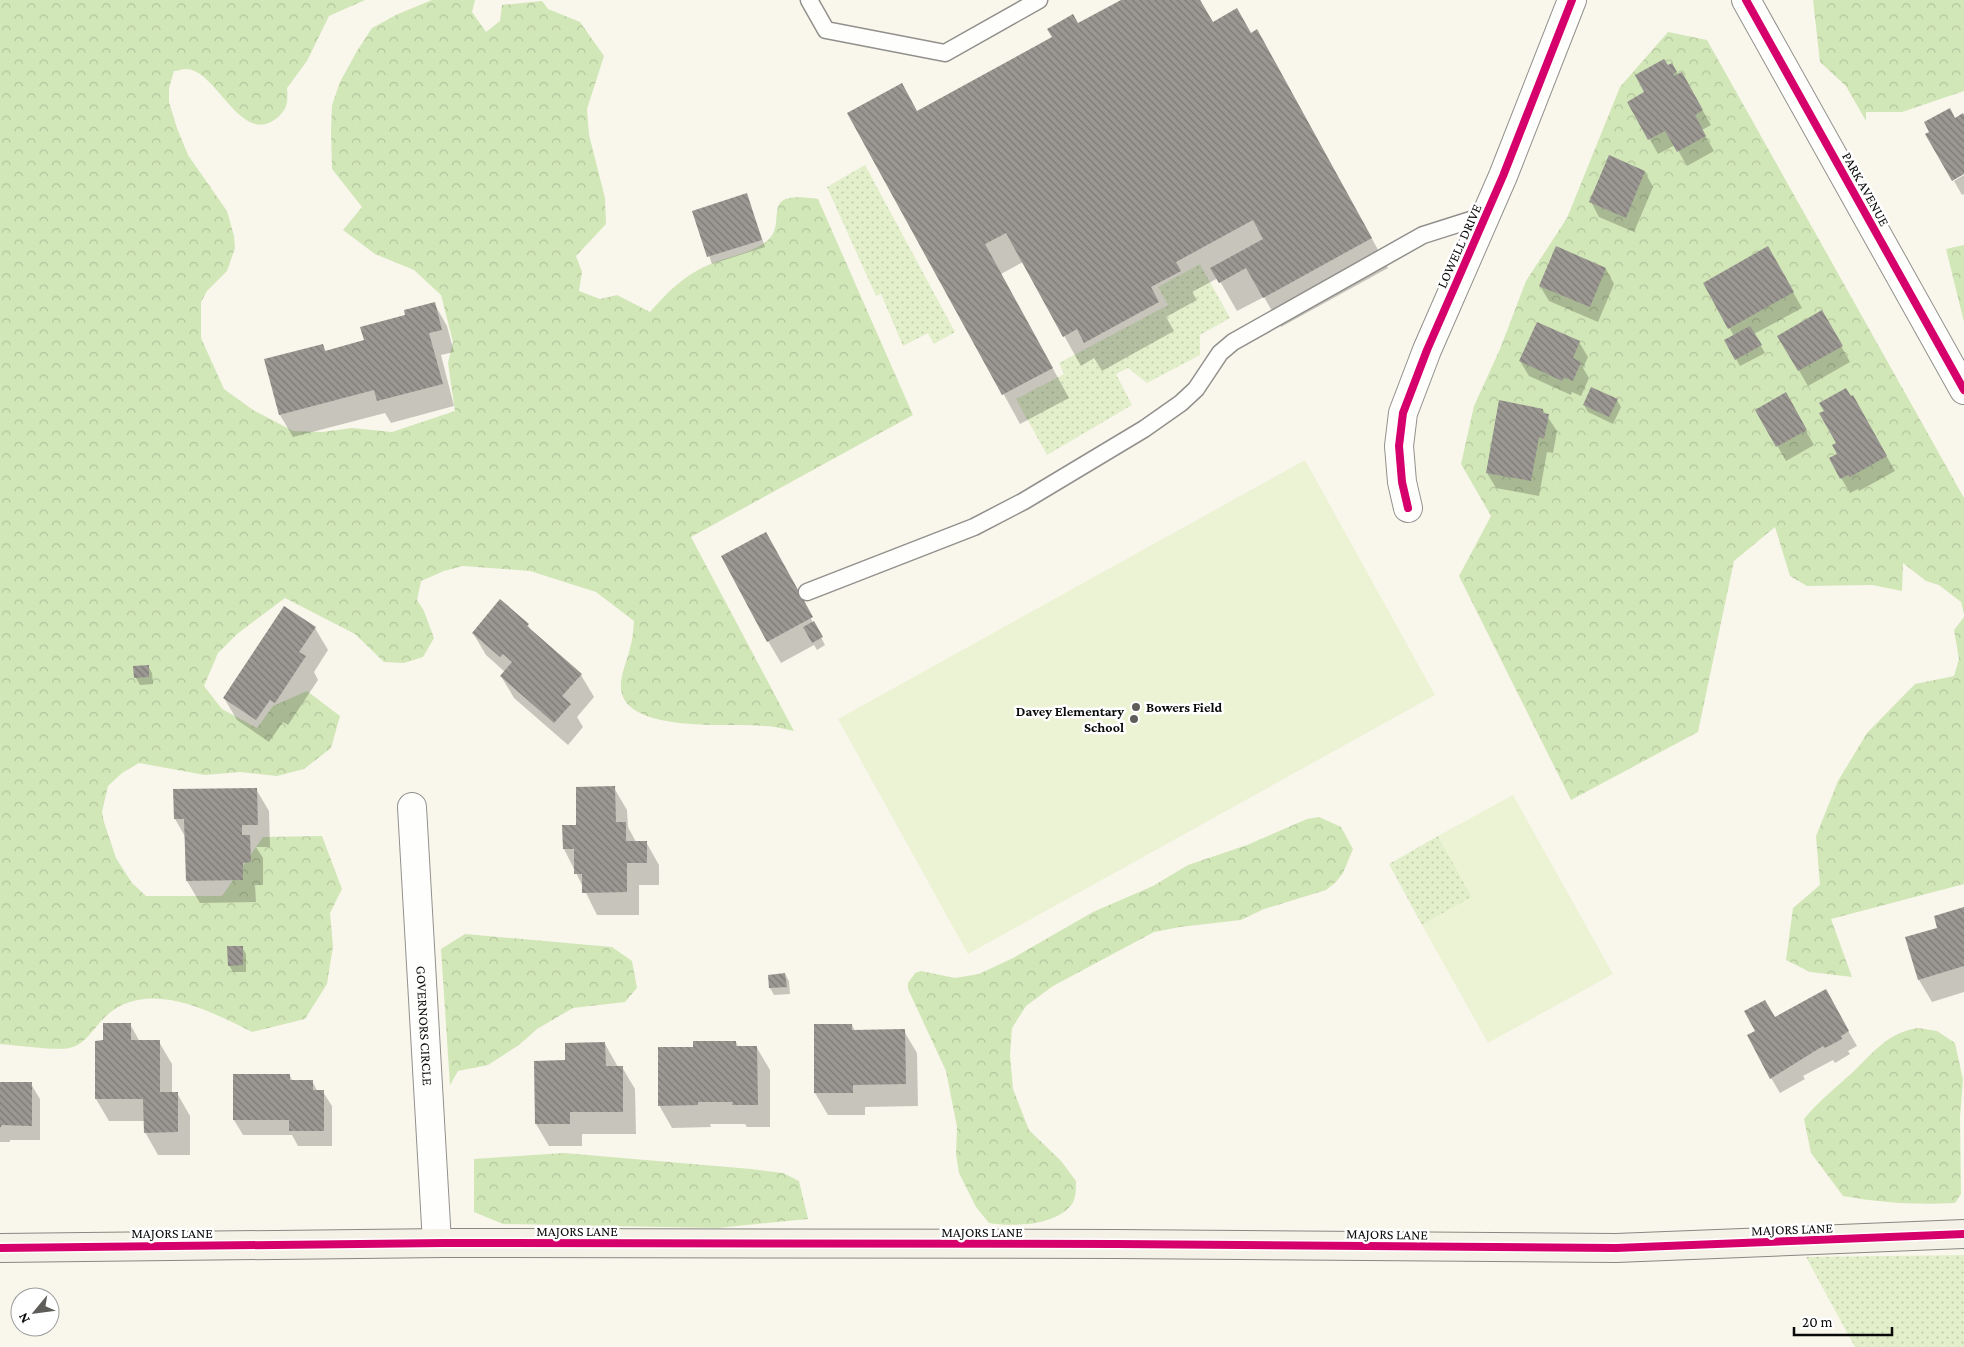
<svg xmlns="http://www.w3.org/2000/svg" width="1964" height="1347" font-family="'Crimson Pro',serif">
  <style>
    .forest { fill: url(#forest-crowns) }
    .park { fill: url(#park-dots) }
    .pitch { fill: #ecf3d4 }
    .shadow { fill: #0003 }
    .building { fill: url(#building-back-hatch) }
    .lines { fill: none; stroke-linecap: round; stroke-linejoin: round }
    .lane-casing { stroke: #92908c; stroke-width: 19 }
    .street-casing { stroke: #92908c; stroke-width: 30 }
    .secondary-casing { stroke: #888782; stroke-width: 30 }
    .lane { stroke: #fefefc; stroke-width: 16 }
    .street { stroke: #fefefc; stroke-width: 28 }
    .secondary { stroke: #f4f2e6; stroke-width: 28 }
    .cycleway-casing { stroke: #fff; stroke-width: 11 }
    .cycleway { stroke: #d6006c; stroke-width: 8 }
    .poi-dot { fill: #5e5d59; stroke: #fff; stroke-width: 2 }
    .labels { text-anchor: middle; stroke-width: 5; stroke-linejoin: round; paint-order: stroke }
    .street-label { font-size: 14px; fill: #0a0a0a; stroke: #fff }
    .poi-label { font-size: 14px; font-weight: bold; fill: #0a0a0a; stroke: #fff; text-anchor: start }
  </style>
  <defs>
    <pattern id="forest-crowns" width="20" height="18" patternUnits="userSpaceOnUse" patternTransform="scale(1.25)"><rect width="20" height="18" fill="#d2e7b8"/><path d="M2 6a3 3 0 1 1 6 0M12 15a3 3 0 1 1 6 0" fill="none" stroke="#b3c59d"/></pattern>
    <pattern id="park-dots" width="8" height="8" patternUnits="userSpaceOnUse" patternTransform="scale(1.25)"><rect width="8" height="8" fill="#e2efca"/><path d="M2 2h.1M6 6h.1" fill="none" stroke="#c1ccac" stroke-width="1.8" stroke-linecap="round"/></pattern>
    <pattern id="building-back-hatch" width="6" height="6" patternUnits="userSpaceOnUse" patternTransform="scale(1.25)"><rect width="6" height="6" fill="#9b9893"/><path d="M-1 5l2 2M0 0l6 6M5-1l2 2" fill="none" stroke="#7d7a76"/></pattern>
  </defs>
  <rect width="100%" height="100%" fill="#f9f6ec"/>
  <path class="forest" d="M0 0H365L329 16 307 61 287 88C288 99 288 108 279 116 242 151 217 69 186 69 182 69 178 71 174 71L169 88V102L177 128 188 155 227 211 234 236 235 248 227 271 207 291 201 302V338L224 389 253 410 293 431 322 432 352 428 392 432 455 411 448 363 453 342 441 295 414 270 375 254 343 230 362 207 332 169 331 130 332 105 340 82 357 51 372 28 398 14 432 0H475L472 12 486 32 500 21 502 5 542 1 548 9 580 22 604 56 587 109 589 135 605 198 606 224 576 256 582 272 579 291 600 299 617 295 650 312C671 289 684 275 713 263 731 256 752 253 767 241 790 222 755 189 818 199L913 415 691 537 794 731C784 729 774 726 764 726 733 723 625 734 621 689 620 674 627 662 630 648 633 639 633 630 634 621L596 592 530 571 463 566 444 571 421 581 417 600 424 611 434 638 423 657 404 663 384 662 355 634 285 598 237 634 218 653 204 686 222 709 257 728 273 706 307 691 340 716 331 748 304 769 277 776 240 772 205 775 139 763 122 773 108 786 102 812 104 822 116 858 132 883 146 896H222L263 837 322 836 342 889 330 913 333 946 327 984 305 1019 252 1032C210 1011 148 978 106 1016 94 1027 86 1045 69 1048 56 1051 15 1045 0 1044Z
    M1813 0H1964V91L1902 112H1866V121L1846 86 1820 62Z
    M1668 32 1707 40 1964 498V614L1961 602 1939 585 1926 581 1903 563 1902 591 1872 585 1807 586 1790 576 1775 527 1734 561 1698 732 1571 800 1459 576 1491 516 1461 464 1474 406 1500 349 1526 281 1567 218 1620 87Z
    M1964 245V322L1946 249Z
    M1964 617V884L1831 919 1852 977 1810 972 1786 960 1793 908 1820 885 1816 836 1838 781 1867 733 1915 684 1954 676 1959 659 1954 630Z
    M1319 817 1341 827 1353 849 1343 873 1336 882 1326 890 1264 909 1241 920 1180 927 1154 932 1053 986 1026 1006 1012 1028 1010 1055 1013 1089 1029 1130 1061 1161 1076 1181C1076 1189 1076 1198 1072 1204 1056 1226 1012 1227 989 1223L976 1207 959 1173 956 1154 957 1127 946 1071 908 989V983L915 973 921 971 955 978 979 974 1013 958 1093 912 1153 886 1188 865 1247 845 1307 819Z
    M465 934 612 947 632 961 637 988 625 1002 573 1008 537 1029 519 1045 488 1065 458 1071 450 1085 441 949Z
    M1918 1028 1937 1031 1955 1043 1963 1080 1960 1117 1961 1194 1955 1203C1914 1205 1883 1203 1843 1196L1811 1153 1804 1119C1818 1102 1835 1088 1852 1073 1873 1053 1888 1032 1918 1028Z
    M564 1153 751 1169 783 1173 799 1181 808 1219 717 1228 503 1224 474 1212V1159Z"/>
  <path class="park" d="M865 165 955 332 934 344 928 333 903 346 881 294 876 296 827 187Z
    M1200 264 1230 318 1200 335V355L1147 383 1128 368 1116 374 1132 405 1047 455 1016 399 1064 374 1059 363 1168 305 1158 287Z
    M1438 836 1472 897 1422 925 1389 864Z
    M1964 1255V1347H1855L1806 1257Z"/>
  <path class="pitch" d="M1305 460 1435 695 968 954 838 719Z
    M1513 795 1613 974 1488 1043 1422 925 1472 897 1438 836Z"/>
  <path class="shadow" d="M1123 0H1200L1213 23 1251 34 1274 60 1388 268 1281 327 1264 297 1237 311 1218 278 1192 292 1197 300 1166 317 1174 331 1102 371 1094 358 1081 366 1023 262 1001 274 1069 398 1020 424 849 113 917 112Z
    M1671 64 1678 75 1681 73 1711 125 1702 130 1714 151 1687 166 1675 145 1658 154 1629 102 1646 93Z
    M1610 157 1645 172 1653 187 1634 232 1599 217 1591 202Z
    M1964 175V194L1962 195 1954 181Z
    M747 195 765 247 712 264 693 212Z
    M1557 248 1606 269 1614 284 1598 322 1549 301 1540 286Z
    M1768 248 1802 308 1754 334 1765 353 1740 366 1726 341 1734 336 1704 284Z
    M434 303 447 326 454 352 441 355 454 406 391 423 385 413 293 437 280 415 265 360 323 345 326 352 365 341 407 316Z
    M1822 312 1850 362 1808 386 1779 336Z
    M1538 323 1579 342 1588 357 1583 368 1589 378 1581 396 1572 392 1571 395 1529 376 1520 361Z
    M1785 394 1814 445 1786 461 1757 410Z
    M1852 396 1895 471 1859 491 1858 489 1850 493 1830 459 1838 454V444L1850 398Z
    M1617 400 1621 407 1613 424 1588 412 1584 405Z
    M1543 410 1557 431 1553 453 1547 452 1539 496 1496 488 1487 473Z
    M778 556 825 645 817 650 814 645 781 663 768 641Z
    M528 625 532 632 581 675 594 697 577 717 583 727 568 745 514 698 501 676 505 672 486 655 473 633Z
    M315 628 328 650 314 672 318 680 288 725 283 722 269 742 237 720 224 698Z
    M148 666 152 673 153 684 140 685 136 678Z
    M614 788 627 810 628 827 636 842H646L659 865V885H639V915H597L564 849 577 826Z
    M256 789 269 811 270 847H256L263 858V885H255L256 902 200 903 187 881 186 838 175 819Z
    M1964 908V992L1932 1002 1919 980 1939 928Z
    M242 947 246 954V972H233L229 965Z
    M785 974 789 981 790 994 774 995 770 988 769 976Z
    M1825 991 1857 1046 1848 1051 1850 1054 1835 1063 1833 1060 1803 1076 1805 1079 1780 1093 1771 1078 1774 1018Z
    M130 1024 140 1042H159L172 1064V1093H177L190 1116V1155H158L145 1132V1121H109L96 1099Z
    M852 1025 855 1031H904L917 1053 918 1106 865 1107V1115H828L815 1093Z
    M736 1042 739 1048H757L770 1070V1127H747L745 1124H710L711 1127 672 1128 659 1105Z
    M605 1044 618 1067H622L635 1089 636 1134H582V1146H549L536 1124 567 1062Z
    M290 1076 293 1081H312L318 1092H323L332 1106V1146H298L292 1135H243L234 1120Z
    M0 1084H31L40 1099V1140H10V1142H0Z"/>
  <path class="building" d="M1121 0H1200L1213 22 1237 8 1251 33 1257 29 1372 238 1263 298 1246 268 1219 283 1210 268 1263 239 1253 220 1176 262 1181 271 1151 287 1159 302 1084 343 1077 329 1063 337 1006 233 985 244 1053 368 1002 395 847 113 902 83 917 111 1052 37 1047 29 1073 14 1078 23Z
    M1664 59 1668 65 1672 63 1677 72 1673 74 1674 76 1682 72 1703 110 1695 115 1706 136 1677 152 1665 131 1648 140 1627 102 1644 92 1635 75Z
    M1950 108 1955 118 1963 113 1964 115V174L1952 181 1925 134 1929 132 1924 122Z
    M1609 155 1645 171 1626 218 1589 202Z
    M747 193 762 240 707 257 692 211Z
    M1556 246 1606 268 1590 307 1539 286Z
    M1768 246 1794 292 1728 329 1703 283Z
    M435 302 442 330 429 333 443 384 377 401 374 390 279 415 264 359 323 344 325 351 364 340 360 327 405 315 404 310Z
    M1822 310 1843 346 1798 371 1777 336Z
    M1537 322 1580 341 1573 358 1581 362 1573 381 1564 377 1562 381 1519 361Z
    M1750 326 1762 345 1735 360 1724 340Z
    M1591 387 1618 399 1609 417 1583 405Z
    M1846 388 1851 396 1853 395 1887 456 1850 477 1848 475 1840 479 1829 458 1837 454 1832 445 1836 443 1819 413 1824 411 1819 403Z
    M1786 392 1807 430 1776 447 1755 410Z
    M1499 400 1543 409V413L1549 414 1544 439 1539 437 1531 481 1486 473Z
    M766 532 813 617 767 642 721 556Z
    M500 599 529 624 527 626 582 674 562 696 571 704 554 723 500 676 512 662 503 654 500 657 472 633Z
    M284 606 316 627 299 652 306 656 275 703 270 700 256 720 223 698Z
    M814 621 823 637 812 643 803 627Z
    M149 665V677L134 678 133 666Z
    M615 786 616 822H626V841H647V863H627V892L582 893V874H574V849H563L562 825H576V787Z
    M257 788 258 825H242V835H250L251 862 243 863V880L186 881 184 819H174L173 789Z
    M1964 907V966L1918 980 1905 937 1937 928 1934 916Z
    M227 946H243V965L228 966Z
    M785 973 787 987 769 988 768 975Z
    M1826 989 1849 1031 1841 1036 1842 1039 1825 1048 1823 1046 1770 1079 1747 1035 1755 1031 1744 1011 1765 1000 1775 1017Z
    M103 1023H131V1040H160V1092H178V1132L144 1133 143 1099H95V1041L103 1040Z
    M814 1024H852V1030L905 1029 906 1084 853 1085V1093H814Z
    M693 1041H736V1046H757L758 1105H732L733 1102H698V1105L658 1106V1047H693Z
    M605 1042 606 1066H623V1112H570V1124H535L534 1061 565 1060V1043Z
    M233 1074H290V1080H313V1090H324V1131H289V1120H233Z
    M0 1082H32V1126L2 1125 0 1128Z"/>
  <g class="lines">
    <defs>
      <path id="lane" d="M809 0 826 30 945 53 1039 0
        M807 592 974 527 1024 501 1144 429 1181 403 1196 389 1220 353 1233 342 1423 235 1486 215"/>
      <g id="street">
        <path d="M1746 0 1964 390"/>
        <path d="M1408 508 1402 482 1399 446 1403 413 1427 350 1503 176 1572 0"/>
        <path id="s1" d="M412 807 437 1243"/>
      </g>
      <path id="secondary" d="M0 1248 444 1243 1117 1244 1616 1248 1964 1234"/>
    </defs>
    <use href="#lane" class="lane-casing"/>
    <use href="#street" class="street-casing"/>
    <use href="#secondary" class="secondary-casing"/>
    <use href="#lane" class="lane"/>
    <use href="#street" class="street"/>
    <use href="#secondary" class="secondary"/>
    <defs>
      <path id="cycleway" d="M1746 0 1964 390
        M1408 508 1402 482 1399 446 1403 413 1427 350 1503 176 1572 0
        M0 1248 444 1243 1117 1244 1616 1248 1964 1234"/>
    </defs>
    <use href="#cycleway" class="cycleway-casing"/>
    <use href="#cycleway" class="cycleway"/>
  </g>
  <g class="poi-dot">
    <circle cx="1136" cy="707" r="5"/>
    <circle cx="1134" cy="719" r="5"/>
  </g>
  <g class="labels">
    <g class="street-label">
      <text transform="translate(1866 189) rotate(61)" y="5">PARK AVENUE</text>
      <text transform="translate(1459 246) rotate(-66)" y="5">LOWELL DRIVE</text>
      <text dy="5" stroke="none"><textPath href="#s1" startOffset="219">GOVERNORS CIRCLE</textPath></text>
      <text transform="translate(1792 1229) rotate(-2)" y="5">MAJORS LANE</text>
      <text x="577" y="1236">MAJORS LANE</text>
      <text x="982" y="1237">MAJORS LANE</text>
      <text x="172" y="1238">MAJORS LANE</text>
      <text transform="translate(1387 1234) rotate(1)" y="5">MAJORS LANE</text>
    </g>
    <g class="poi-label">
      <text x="1146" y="712">Bowers Field</text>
      <text x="1124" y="716" text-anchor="end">Davey Elementary<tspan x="1124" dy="16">School</tspan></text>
    </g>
  </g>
  <g transform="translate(35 1312) rotate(241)"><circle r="24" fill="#ffffff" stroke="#9d9d9d"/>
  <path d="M0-4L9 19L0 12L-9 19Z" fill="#5e5d59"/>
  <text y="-8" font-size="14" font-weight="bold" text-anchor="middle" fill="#0a0a0a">N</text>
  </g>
  <path d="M1794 1327v8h98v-8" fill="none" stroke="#0a0a0a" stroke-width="2.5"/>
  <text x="1802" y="1327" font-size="15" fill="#0a0a0a" stroke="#ffffff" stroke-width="4" paint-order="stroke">20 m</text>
</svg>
